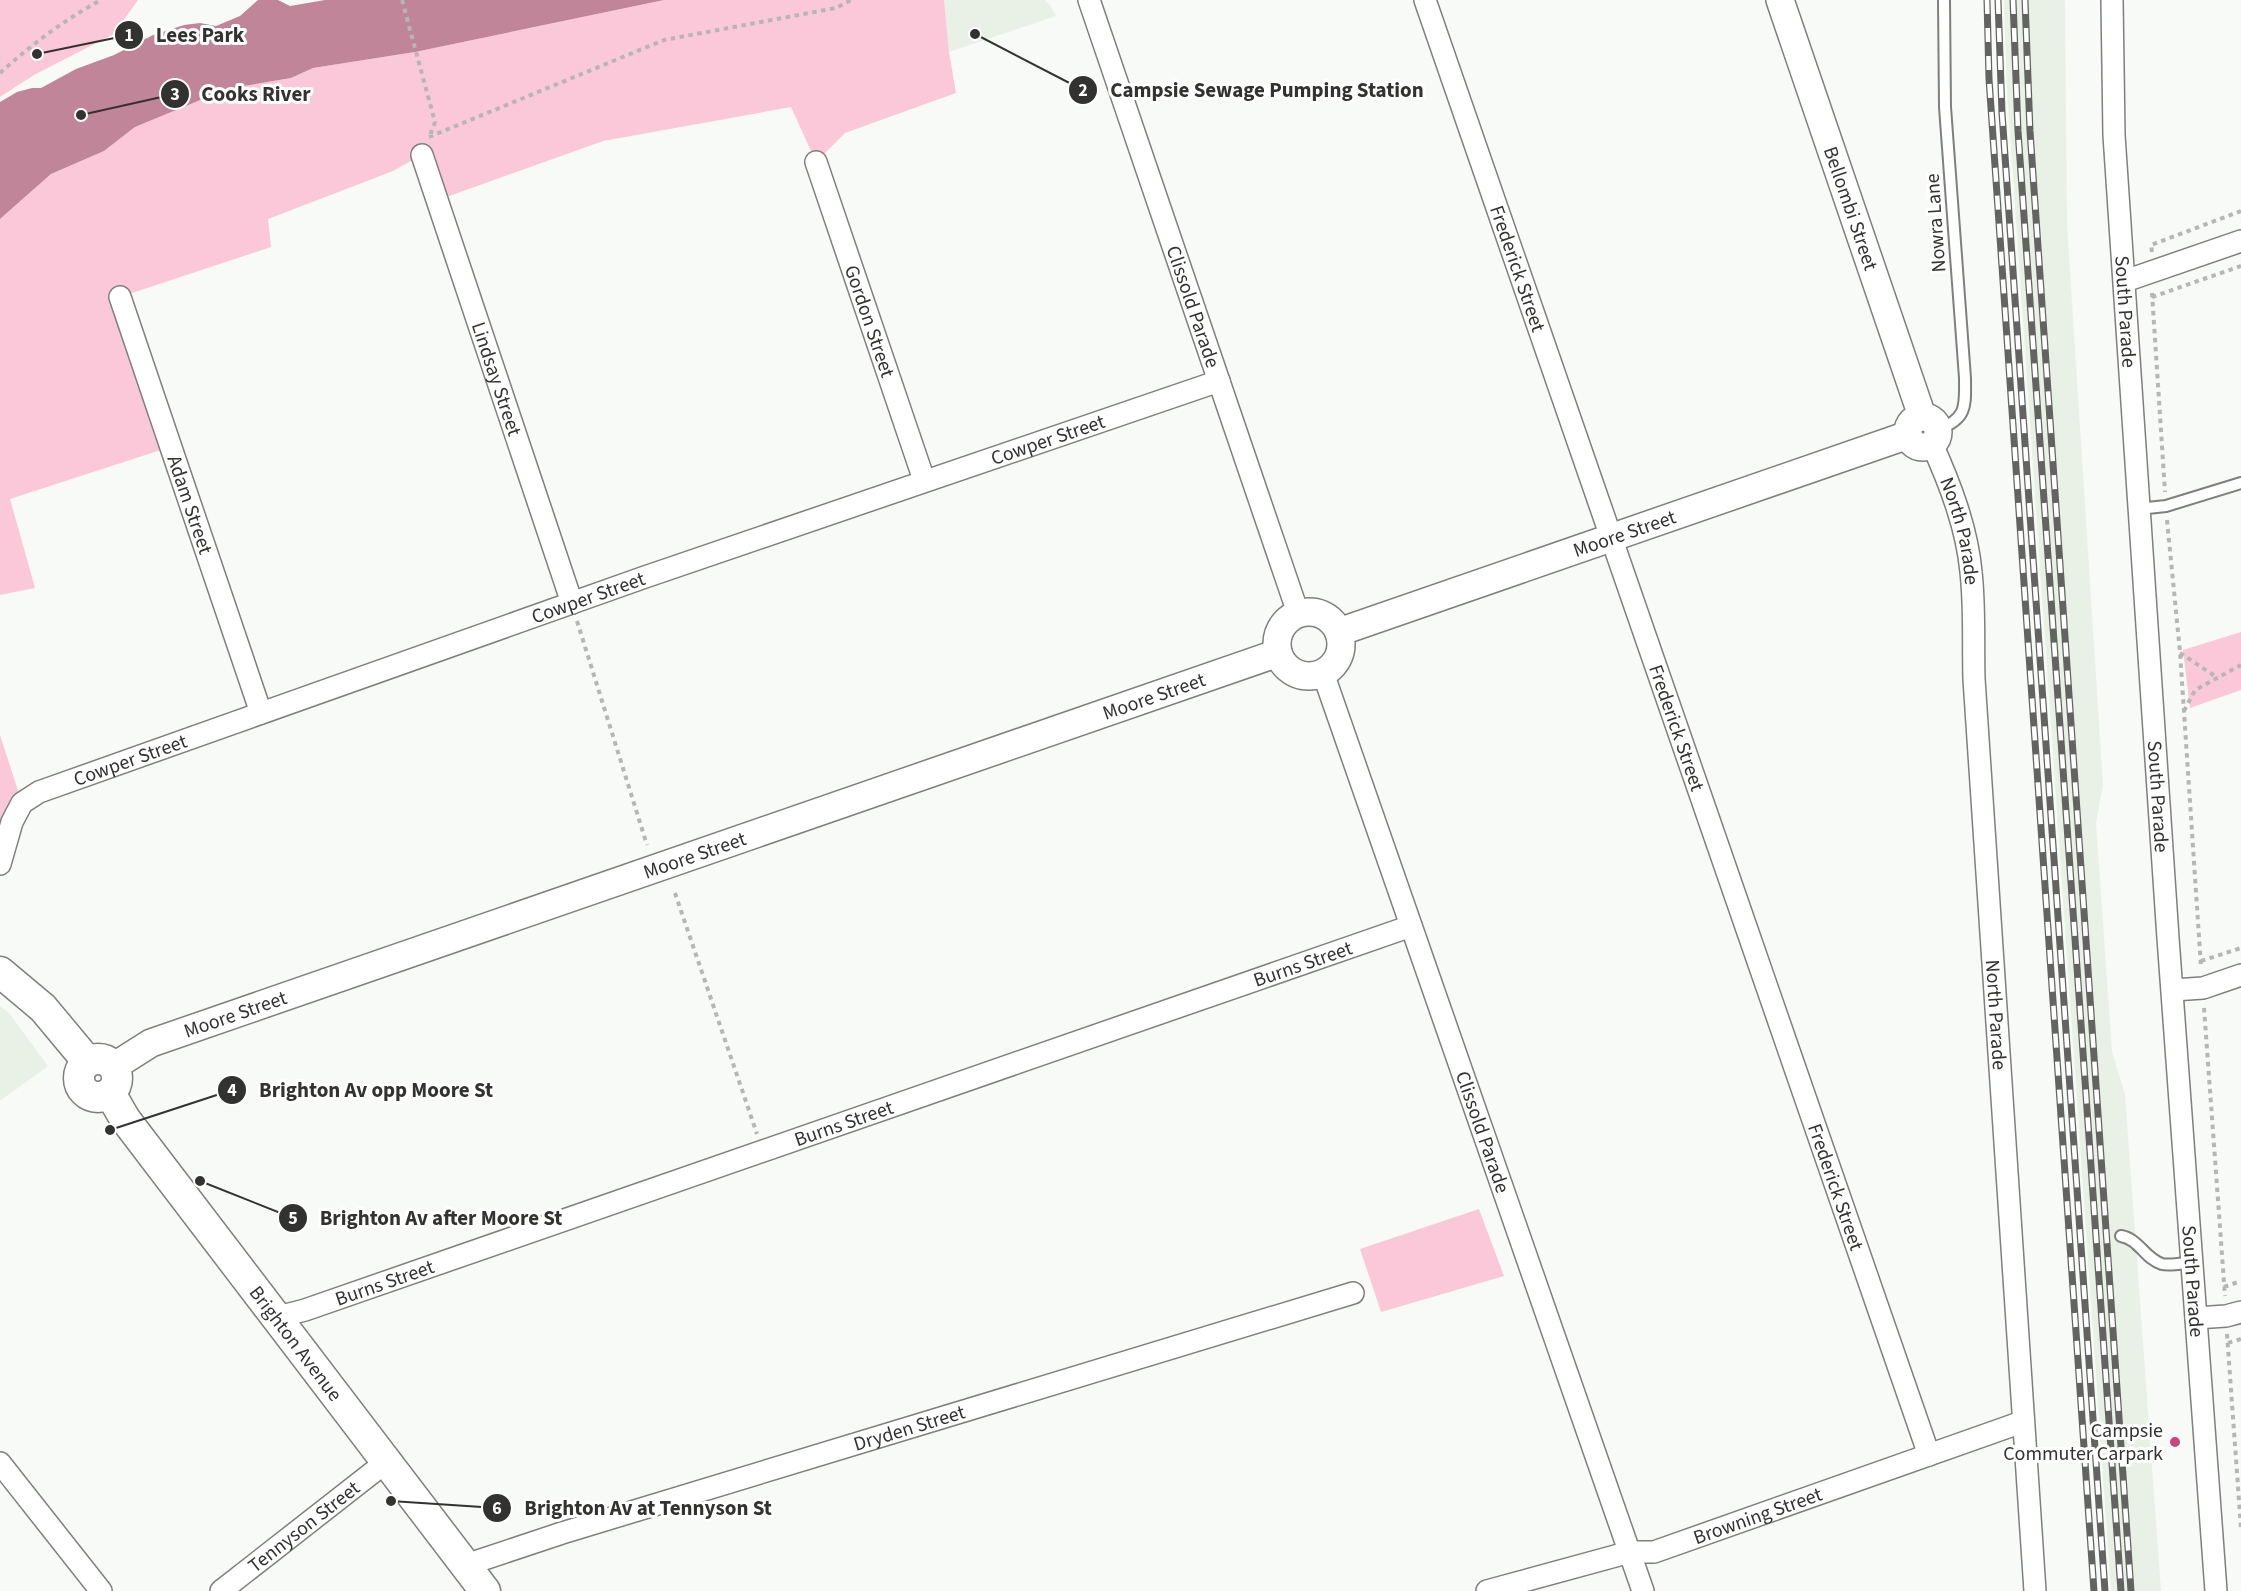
<svg xmlns="http://www.w3.org/2000/svg" width="2241" height="1591" font-family="'Source Sans 3',sans-serif">
  <style>
    .built { fill: #e9f1e6 }
    .green { fill: #fbc8d9 }
    .water { fill: #c1859a }
    .lines { fill: none; stroke-linecap: round; stroke-linejoin: round }
    .service-casing { stroke: #7d807c; stroke-width: 14 }
    .minor-casing { stroke: #7d807c; stroke-width: 24 }
    .tertiary-casing { stroke: #7d807c; stroke-width: 30 }
    .secondary-casing { stroke: #7d807c; stroke-width: 33 }
    .path { stroke: #b5b7b4; stroke-width: 4; stroke-dasharray: 4.5 4.5; stroke-linecap: butt }
    .service { stroke: #fff; stroke-width: 10 }
    .minor { stroke: #fff; stroke-width: 21 }
    .tertiary { stroke: #fff; stroke-width: 27 }
    .secondary { stroke: #fff; stroke-width: 30 }
    .rail-casing { stroke: #636462; stroke-width: 7 }
    .rail { stroke: #fff; stroke-width: 4.5; stroke-dasharray: 14; stroke-linecap: butt }
    .poi-dot { fill: #cb437f; stroke: #fff; stroke-width: 2 }
    .labels { text-anchor: middle; stroke-width: 6; stroke-linejoin: round; paint-order: stroke }
    .street-label { font-size: 20px; fill: #323331; stroke: #fff }
    .poi-label { font-size: 20px; fill: #323331; stroke: #fff; text-anchor: end }
    .leader { fill: none; stroke: #323331; stroke-width: 2 }
    .callout-dot { fill: #323331; stroke: #fff; stroke-width: 2 }
    .mark-label { font-size: 18px; text-anchor: middle; font-weight: bold; fill: #fff }
    .callout-label { font-size: 21px; text-anchor: middle; font-weight: bold; fill: #323331; stroke: #fff; stroke-width: 6; stroke-linejoin: round; paint-order: stroke }
  </style>
  <rect width="100%" height="100%" fill="#f7faf6"/>
  <path class="built" d="M944 0H1045L1050 5 1056 16 949 52Z
    M2004 0H2065L2067 224 2103 786 2096 822 2112 1052 2125 1094 2161 1591H2111L2007 91Z
    M0 1006 9 1013 48 1066 0 1101Z"/>
  <path class="green" d="M0 0H138L114 34 34 75 0 97Z
    M664 0H944L949 52 956 93 845 133 816 162 791 107 603 141 438 200 422 155 393 171 268 219 271 247 120 297 170 447 10 499 35 588 0 595V219L51 174 104 151 135 127 227 89 291 78 313 68 415 52Z
    M2241 632V690L2190 708 2183 650Z
    M0 735 22 803 0 864Z
    M1479 1209 1504 1276 1381 1312 1360 1249Z"/>
  <path class="water" d="M258 0H278L290 6 325 0H664L415 52 313 68 291 78 227 89 135 127 104 151 51 174 0 219V102L17 92 32 88H41L76 69 114 55 153 35 184 25 200 23 216 26 240 16Z"/>
  <g class="lines">
    <defs>
      <path id="service" d="M1939 429C1968 418 1965 405 1965 378L1945 107 1944 0
        M2138 509 2166 506 2241 483
        M2121 1236C2139 1239 2145 1259 2162 1264 2170 1266 2183 1263 2192 1262"/>
      <g id="minor">
        <path id="s1" d="M1089 0 1298 613"/>
        <path id="s2" d="M1425 0 1929 1455"/>
        <path id="s3" d="M2112 0 2114 135 2168 938 2216 1591"/>
        <path id="s4" d="M422 155 572 603"/>
        <path id="s5" d="M816 162 924 480"/>
        <path d="M2125 281 2241 241"/>
        <path id="s6" d="M120 297 261 713"/>
        <path id="s7" d="M1932 444C1950 484 1967 528 1971 572 1975 607 1973 644 1974 679L2035 1591"/>
        <path id="s8" d="M1323 673 1643 1591"/>
        <path id="s9" d="M0 864 12 822 22 803 39 792 645 577 1219 381"/>
        <path d="M2173 990 2203 988 2241 975"/>
        <path id="s10" d="M278 1317 305 1310 1411 926"/>
        <path d="M2196 1318 2226 1316 2241 1312"/>
        <path d="M0 1463 101 1591"/>
        <path id="s11" d="M466 1565 562 1533 1353 1293"/>
        <path id="s12" d="M221 1591 386 1462"/>
        <path id="s13" d="M1487 1591 1630 1552H1654L2022 1422"/>
      </g>
      <g id="tertiary">
        <path id="s14" d="M1780 0 1922 416"/>
        <circle cx="1923" cy="432" r="15"/>
        <circle cx="1309" cy="644" r="32"/>
        <path id="s15" d="M1339 632 1908 435"/>
        <path id="s16" d="M113 1067 151 1043 1278 653"/>
      </g>
      <g id="secondary">
        <path d="M0 972 43 1008 88 1062"/>
        <circle cx="98" cy="1078" r="19"/>
        <path id="s17" d="M110 1093 125 1119 485 1591"/>
      </g>
    </defs>
    <use href="#service" class="service-casing"/>
    <use href="#minor" class="minor-casing"/>
    <use href="#tertiary" class="tertiary-casing"/>
    <use href="#secondary" class="secondary-casing"/>
    <path class="path" d="M402 0 435 122 429 138
      M0 73C31 45 64 20 101 0
      M429 137 664 40 836 8 851 0
      M2152 252 2151 245 2241 211
      M2152 293 2165 492
      M2152 297 2241 266
      M2167 520 2180 652 2201 967
      M577 621 647 845
      M2180 653 2218 678
      M2184 711 2195 690 2241 665
      M675 893 757 1134
      M2201 961 2241 948
      M2204 1008 2225 1296
      M2224 1287 2241 1281
      M2227 1334 2241 1528
      M2228 1343 2241 1339"/>
    <use href="#service" class="service"/>
    <use href="#minor" class="minor"/>
    <use href="#tertiary" class="tertiary"/>
    <use href="#secondary" class="secondary"/>
    <defs>
      <path id="rail" d="M1987 0 1989 79 2094 1591
        M1998 0 2002 113 2105 1591
        M2013 0 2018 131 2121 1591
        M2025 0 2030 131 2131 1591"/>
    </defs>
    <use href="#rail" class="rail-casing"/>
    <use href="#rail" class="rail"/>
  </g>
  <circle class="poi-dot" cx="2175" cy="1442" r="6"/>
  <g class="labels">
    <g class="street-label">
      <text dy="7" stroke="none"><textPath href="#s14" startOffset="220">Bellombi Street</textPath></text>
      <text transform="translate(1935 223) rotate(-94)" y="7">Nowra Lane</text>
      <text dy="7" stroke="none"><textPath href="#s2" startOffset="284">Frederick Street</textPath></text>
      <text dy="7" stroke="none"><textPath href="#s1" startOffset="324">Clissold Parade</textPath></text>
      <text dy="7" stroke="none"><textPath href="#s3" startOffset="312">South Parade</textPath></text>
      <text dy="7" stroke="none"><textPath href="#s5" startOffset="168">Gordon Street</textPath></text>
      <text dy="7" stroke="none"><textPath href="#s4" startOffset="236">Lindsay Street</textPath></text>
      <text dy="7" stroke="none"><textPath href="#s9" startOffset="1154">Cowper Street</textPath></text>
      <text dy="7" stroke="none"><textPath href="#s6" startOffset="219">Adam Street</textPath></text>
      <text dy="7" stroke="none"><textPath href="#s7" startOffset="92">North Parade</textPath></text>
      <text dy="7" stroke="none"><textPath href="#s15" startOffset="302">Moore Street</textPath></text>
      <text dy="7" stroke="none"><textPath href="#s9" startOffset="668">Cowper Street</textPath></text>
      <text dy="7" stroke="none"><textPath href="#s16" startOffset="1106">Moore Street</textPath></text>
      <text dy="7" stroke="none"><textPath href="#s2" startOffset="770">Frederick Street</textPath></text>
      <text dy="7" stroke="none"><textPath href="#s9" startOffset="182">Cowper Street</textPath></text>
      <text dy="7" stroke="none"><textPath href="#s3" startOffset="798">South Parade</textPath></text>
      <text dy="7" stroke="none"><textPath href="#s16" startOffset="620">Moore Street</textPath></text>
      <text dy="7" stroke="none"><textPath href="#s10" startOffset="1084">Burns Street</textPath></text>
      <text dy="7" stroke="none"><textPath href="#s16" startOffset="134">Moore Street</textPath></text>
      <text dy="7" stroke="none"><textPath href="#s7" startOffset="578">North Parade</textPath></text>
      <text dy="7" stroke="none"><textPath href="#s10" startOffset="598">Burns Street</textPath></text>
      <text dy="7" stroke="none"><textPath href="#s8" startOffset="486">Clissold Parade</textPath></text>
      <text dy="7" stroke="none"><textPath href="#s2" startOffset="1256">Frederick Street</textPath></text>
      <text dy="7" stroke="none"><textPath href="#s3" startOffset="1284">South Parade</textPath></text>
      <text dy="7" stroke="none"><textPath href="#s10" startOffset="112">Burns Street</textPath></text>
      <text dy="7" stroke="none"><textPath href="#s17" startOffset="312">Brighton Avenue</textPath></text>
      <text dy="7" stroke="none"><textPath href="#s11" startOffset="464">Dryden Street</textPath></text>
      <text dy="7" stroke="none"><textPath href="#s13" startOffset="282">Browning Street</textPath></text>
      <text dy="7" stroke="none"><textPath href="#s12" startOffset="105">Tennyson Street</textPath></text>
    </g>
    <g class="poi-label">
      <text x="2163" y="1437">Campsie<tspan x="2163" dy="23">Commuter Carpark</tspan></text>
    </g>
  </g>
  <path class="leader" d="M37 54L129 35M975 34L1083 90M81 115L175 94M110 1130L232 1090M200 1181L293 1218M391 1501L497 1508"/>
  <g class="callout-dot">
    <circle cx="37" cy="54" r="6"/>
    <circle cx="975" cy="34" r="6"/>
    <circle cx="81" cy="115" r="6"/>
    <circle cx="110" cy="1130" r="6"/>
    <circle cx="200" cy="1181" r="6"/>
    <circle cx="391" cy="1501" r="6"/>
    <circle cx="129" cy="35" r="15"/>
    <circle cx="1083" cy="90" r="15"/>
    <circle cx="175" cy="94" r="15"/>
    <circle cx="232" cy="1090" r="15"/>
    <circle cx="293" cy="1218" r="15"/>
    <circle cx="497" cy="1508" r="15"/>
  </g>
  <g class="mark-label">
    <text x="129" y="41">1</text>
    <text x="1083" y="96">2</text>
    <text x="175" y="100">3</text>
    <text x="232" y="1096">4</text>
    <text x="293" y="1224">5</text>
    <text x="497" y="1514">6</text>
  </g>
  <g class="callout-label">
    <text x="200" y="42">Lees Park</text>
    <text x="1267" y="97">Campsie Sewage Pumping Station</text>
    <text x="256" y="101">Cooks River</text>
    <text x="376" y="1097">Brighton Av opp Moore St</text>
    <text x="441" y="1225">Brighton Av after Moore St</text>
    <text x="648" y="1515">Brighton Av at Tennyson St</text>
  </g>
</svg>
